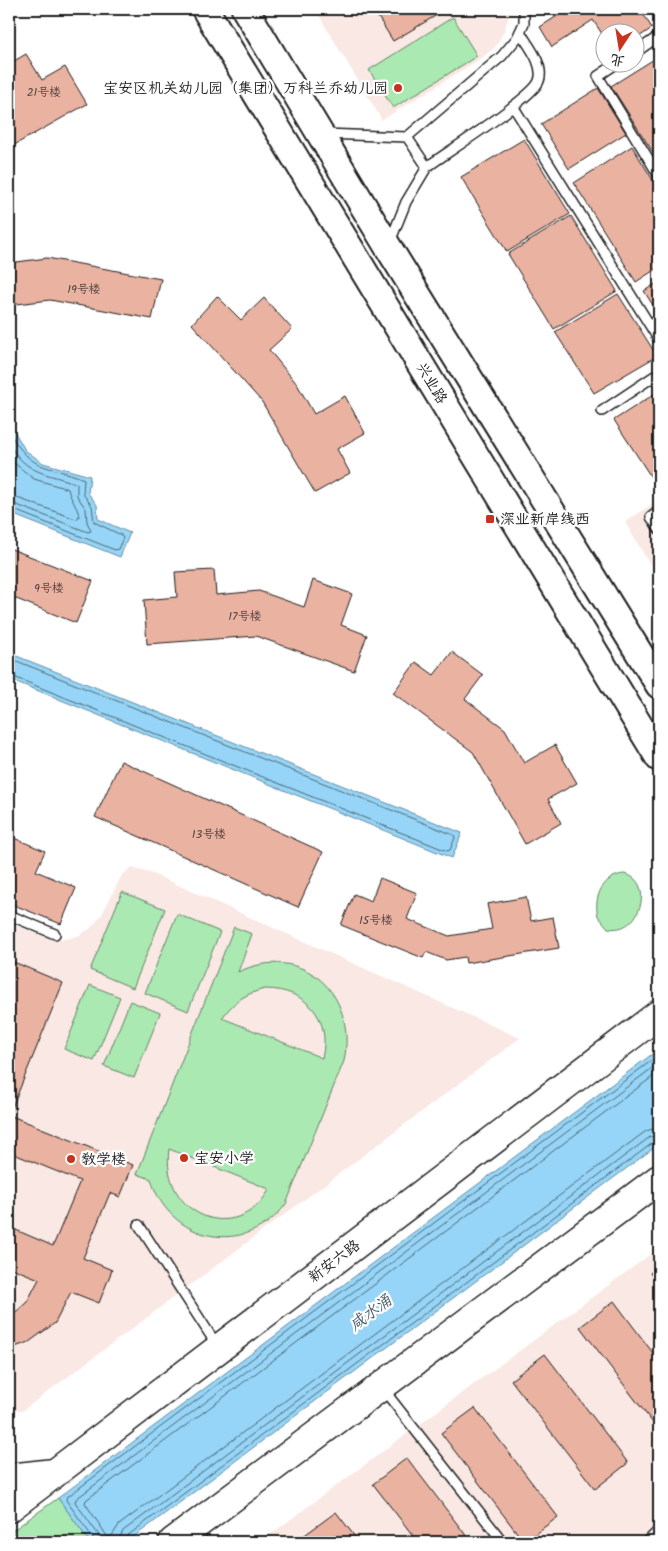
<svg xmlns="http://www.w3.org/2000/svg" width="668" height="1551" font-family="Kalam,'LXGW WenKai TC',sans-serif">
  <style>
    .built { fill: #f9e8e3 }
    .grass { fill: #aae9b1; stroke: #638266; fill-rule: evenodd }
    .water { fill: #96d5f7; stroke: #658b9f }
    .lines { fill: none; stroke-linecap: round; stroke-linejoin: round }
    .shore { stroke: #4d6674; stroke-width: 1 }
    .building { fill: #eab2a1; stroke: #1c1c1c }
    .lane-casing { stroke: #1c1c1c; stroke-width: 12 }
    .secondary-casing { stroke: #1c1c1c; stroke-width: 30 }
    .primary-casing { stroke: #1c1c1c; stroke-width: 31 }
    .lane { stroke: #fff; stroke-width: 9 }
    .secondary { stroke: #fff; stroke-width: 26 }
    .primary { stroke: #fff; stroke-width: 28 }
    .poi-dot { fill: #c8321e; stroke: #fff; stroke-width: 2 }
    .labels { text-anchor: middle; stroke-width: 4.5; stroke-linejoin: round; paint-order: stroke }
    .number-label { font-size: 12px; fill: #50423d }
    .poi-label { font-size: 15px; fill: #1c1c1c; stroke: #fff; text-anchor: start }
    .street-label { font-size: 15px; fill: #1c1c1c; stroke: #fff }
    .water-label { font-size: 16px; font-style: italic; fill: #475d69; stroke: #fff }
  </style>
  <rect width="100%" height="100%" fill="#fff"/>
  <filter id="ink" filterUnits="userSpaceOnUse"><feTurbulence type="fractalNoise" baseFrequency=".02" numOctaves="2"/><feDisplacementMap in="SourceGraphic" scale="10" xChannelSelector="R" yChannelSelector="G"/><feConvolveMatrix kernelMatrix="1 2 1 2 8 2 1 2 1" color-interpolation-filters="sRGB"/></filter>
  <g filter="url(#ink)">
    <path class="built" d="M315 9H509L510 12 504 31 496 46 483 57 382 120Z
      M659 500V580L625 522Z
      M132 868 153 874 520 1038 22 1411 9 1408V923L51 939H67L80 935 91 928 101 916 122 875Z
      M659 1248V1542H260Z"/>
    <path class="grass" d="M453 17 477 56 393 108 369 70Z
      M624 874C655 879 642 935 608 928L598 916C593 897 603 876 624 874Z
      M122 892 165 909 133 988 90 970Z
      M177 914 220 932 188 1011 145 993Z
      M234 927 252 934 238 972C302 942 358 993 344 1061L286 1204C246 1258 169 1242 151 1179L137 1174ZM265 989C306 989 332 1018 322 1058L222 1018C233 1002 246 993 265 989ZM169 1149 269 1189V1190C236 1247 160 1215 169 1149Z
      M90 985 120 997 94 1061 64 1049Z
      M130 1001 160 1013 134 1078 104 1066Z
      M58 1498 90 1542H9V1533Z"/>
    <path class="water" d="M9 422 25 450 43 463 90 476 88 493 97 505 98 519 130 533 120 557 9 513Z
      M9 653 462 833 452 858 9 679Z
      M659 1049V1144L127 1542H90L58 1498Z"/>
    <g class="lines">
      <path class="shore" d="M9 432C34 474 44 463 84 479L83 494 92 506 94 522 121 535 123 538 118 549 115 550 9 508
        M9 444C28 476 46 472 77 484V496L86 509 87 522 91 531 88 532 9 502
        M9 459 34 479 68 489C70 499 79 509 79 517L76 519 9 495
        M9 658 454 835 455 838 450 850 447 851 9 675
        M659 1072 86 1500 85 1503 107 1536 111 1537 119 1525 646 1131 659 1127
        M94 1542 93 1538 66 1500 67 1497 659 1055
        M100 1542 98 1534 75 1502 76 1499 659 1063
        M118 1542 123 1531 650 1137 659 1134
        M125 1542 127 1536 654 1142 659 1140"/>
    </g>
    <path class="building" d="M373 9H447L393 41Z
      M568 9H640L652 28 636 39V32H606V40L593 20 552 47 540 27Z
      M26 54 42 80 65 67 87 104 9 148V64Z
      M659 56V162L611 86Z
      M598 88 626 133 569 169 541 124Z
      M524 139 570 214 507 252 461 177Z
      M632 146 659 190V267L636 282 574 183Z
      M571 216 617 291 554 329 508 254Z
      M47 258 161 279 152 319 50 300 9 305V263Z
      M659 282V315L644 291Z
      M618 294 657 356 594 393 555 332Z
      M217 296 241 320 264 298 292 329 269 350 297 384 314 414 345 396 365 433 337 449 350 473 315 493 262 402 192 324Z
      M659 391V472L651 477 614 420Z
      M9 548 93 581 76 623 9 596Z
      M214 570 216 595 259 591 304 607 313 580 352 594 341 625 367 635 354 671 256 636 147 644 144 600 177 597 175 572Z
      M452 652 483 675 465 699 505 729 524 763 555 745 577 783 548 799 561 823 525 844 473 752 393 693 416 662 434 675Z
      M121 761 323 852 298 907 95 817Z
      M9 836 45 851 36 871 76 888 61 924 9 903Z
      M380 878 417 893 407 919 449 936 492 929 487 904 526 897 531 921 553 917 559 948 466 963 465 957 446 960 426 952 423 958 341 925 354 894 371 901Z
      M9 960 63 983 9 1115 133 1165 120 1197 110 1193 83 1258 112 1270 99 1303 71 1292 55 1323 29 1342 9 1349V1315L17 1311 27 1302 39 1279 9 1267V1227L53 1246 80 1181 9 1152Z
      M659 1266V1285L650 1273Z
      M614 1301 659 1361V1431L580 1327Z
      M545 1354 628 1463 595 1489 511 1380Z
      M475 1408 558 1517 524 1542 441 1433Z
      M407 1458 471 1542H418L373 1484Z
      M336 1512 359 1542H306L302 1537Z"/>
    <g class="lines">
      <defs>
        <path id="lane" d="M636 52 659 36
          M619 62 598 76 659 176
          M513 106 659 340
          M324 134 407 137 427 167 406 202 390 242
          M407 137 502 56 517 38 524 23V9
          M427 167C446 153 533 98 539 81 545 65 528 45 520 32
          M602 411 659 373
          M659 511 651 517 659 529
          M9 915 55 934
          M139 1225 218 1347
          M383 1389 503 1542
          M647 1542 659 1530"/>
        <path id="secondary" d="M205 9 659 758
          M245 9 388 247 659 685"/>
        <path id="primary" d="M9 1478 54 1473
          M9 1508 659 1014
          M173 1542 659 1179"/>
      </defs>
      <use href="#lane" class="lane-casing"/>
      <use href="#secondary" class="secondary-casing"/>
      <use href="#primary" class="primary-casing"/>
      <use href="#lane" class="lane"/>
      <use href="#secondary" class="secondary"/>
      <use href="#primary" class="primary"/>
    </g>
  </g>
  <g class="poi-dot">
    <circle cx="398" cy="88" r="5"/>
    <rect x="485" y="514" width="10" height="10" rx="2.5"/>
    <circle cx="184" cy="1158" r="5"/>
    <circle cx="71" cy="1159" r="5"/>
  </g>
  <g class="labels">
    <g class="number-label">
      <text x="44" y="96">21号楼</text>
      <text x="84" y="293">19号楼</text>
      <text x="49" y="592">9号楼</text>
      <text x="245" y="620">17号楼</text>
      <text x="209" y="838">13号楼</text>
      <text x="376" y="924">15号楼</text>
    </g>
    <g class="poi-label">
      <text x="388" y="93" text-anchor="end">宝安区机关幼儿园（集团）万科兰乔幼儿园</text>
      <text x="500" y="524">深业新岸线西</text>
      <text x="194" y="1163">宝安小学</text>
      <text x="81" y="1164">教学楼</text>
    </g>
    <g class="street-label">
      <text transform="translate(432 383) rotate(59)" y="5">兴业路</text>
      <text transform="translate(334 1261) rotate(-37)" y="5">新安六路</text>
    </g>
    <g class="water-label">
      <text transform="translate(370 1312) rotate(-37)" y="6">咸水涌</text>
    </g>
  </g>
  <rect width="668" height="1551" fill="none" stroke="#fff" stroke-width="30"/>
  <rect x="15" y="15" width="638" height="1521" fill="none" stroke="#1c1c1c" stroke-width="2" filter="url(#ink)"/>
  <g transform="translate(620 48) rotate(192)"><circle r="24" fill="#ffffff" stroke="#a4a4a4"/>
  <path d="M0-4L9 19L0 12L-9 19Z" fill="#c8321e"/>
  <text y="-8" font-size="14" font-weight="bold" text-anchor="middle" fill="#1c1c1c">北</text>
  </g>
</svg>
